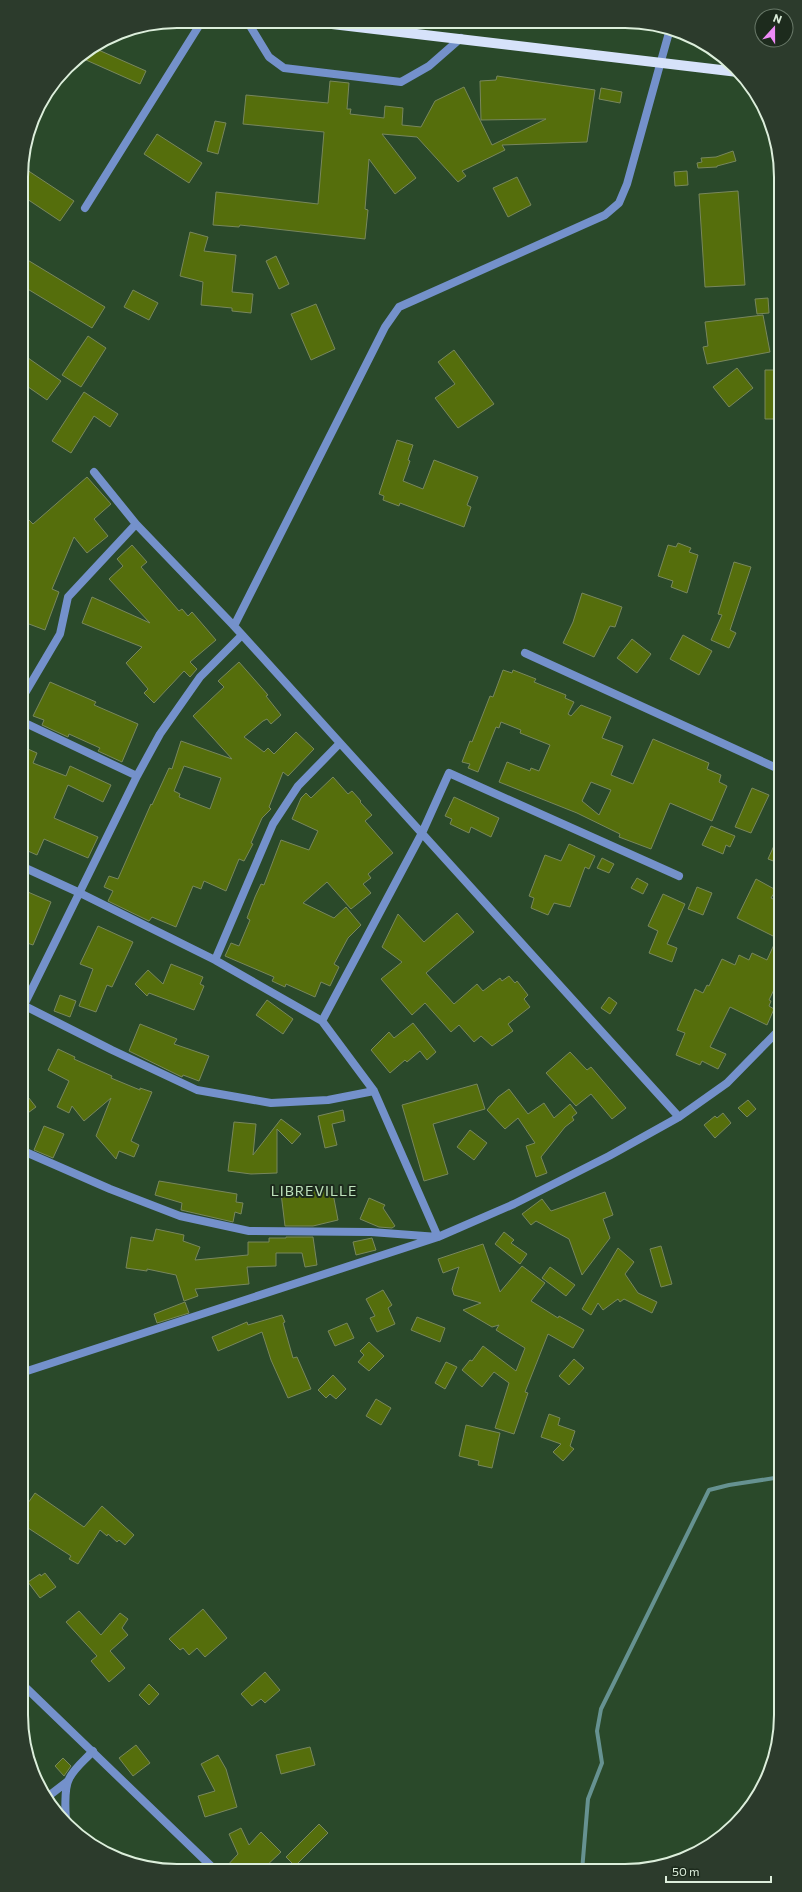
<svg xmlns="http://www.w3.org/2000/svg" width="802" height="1892" font-family="Commissioner,sans-serif">
  <style>
    .lines { fill: none; stroke-linecap: round; stroke-linejoin: round }
    .stream { stroke: #669291; stroke-width: 4 }
    .building { fill: #556e0c; stroke: #78875d; fill-rule: evenodd }
    .service { stroke: #7491cb; stroke-width: 8 }
    .minor { stroke: #7491cb; stroke-width: 8 }
    .tertiary { stroke: #7491cb; stroke-width: 8 }
    .primary { stroke: #d6e2fa; stroke-width: 10 }
    .labels { text-anchor: middle; stroke-width: 4; stroke-linejoin: round; paint-order: stroke }
    .quarter-label { font-size: 14px; letter-spacing: 1px; fill: #bfe3bd; stroke: #1d2b1d }
    .rim { fill: none; stroke: #dceedb; stroke-width: 2 }
  </style>
  <rect width="100%" height="100%" fill="#2a492a"/>
  <g class="lines">
    <path class="stream" d="M582 1871 588 1799 602 1763 597 1731 601 1709 709 1490 729 1485 781 1477"/>
  </g>
  <path class="building" d="M94 48 146 71 140 84 86 60 91 49Z
    M497 76 595 90 587 142 502 145 505 150 462 171 466 176 458 182 417 137 382 134 416 178 395 194 369 159 365 209 368 210 365 239 240 225 239 227 213 225 216 192 318 204 324 132 243 124 246 95 328 103 330 81 349 83 347 109H351L350 114 384 118 385 106 403 108 402 125 421 127 435 101 464 87 492 145 546 119 481 120 480 81 496 80Z
    M601 88 622 92 620 103 599 99Z
    M215 121 226 123 218 154 207 151Z
    M157 134 202 163 189 183 144 154Z
    M733 151 736 161 717 166V167L698 168 697 163 702 162 701 158 716 157Z
    M21 166 74 201 60 221 21 195Z
    M687 171 688 185 675 186 674 172Z
    M517 177 531 205 508 217 493 188Z
    M738 191 745 285 705 287 699 194Z
    M190 232 208 237 204 251 236 255 232 292 253 294 251 313 232 311V308L201 305 203 282 180 276Z
    M21 256 105 307 92 328 21 285Z
    M276 256 289 284 279 289 266 261Z
    M133 290 158 303 149 320 124 307Z
    M768 298 769 313 757 314 755 299Z
    M316 304 335 349 311 360 291 314Z
    M763 315 770 352 707 364 703 347 708 346 705 322Z
    M88 336 106 348 81 387 62 375Z
    M454 350 494 404 458 428 435 398 455 384 438 362Z
    M21 353 61 381 47 400 21 382Z
    M737 368 753 388 729 407 713 387Z
    M765 370H781V419H765Z
    M84 392 118 414 110 427 94 416 71 453 52 441Z
    M397 440 413 445 408 460 410 461 403 481 423 489 434 460 478 477 467 505 471 507 464 527 400 503 399 506 383 500 384 496 379 494Z
    M87 477 111 504 94 519 108 536 87 553 74 537 52 589 59 592 45 630 21 621V525L27 518 33 524Z
    M678 543 691 548 689 552 698 555 687 593 671 587 673 581 658 576 668 545 676 547Z
    M132 545 147 562 141 567 179 611 182 609 188 616 192 612 216 640 190 662 197 669 190 677 184 671 154 703 144 693 148 689 126 663 142 647 82 623 92 597 150 623 109 579 123 566 117 559Z
    M734 562 751 567 730 630 736 633 729 648 711 640 722 615 718 614Z
    M582 593 622 607 615 627 610 626 594 657 563 643 573 622Z
    M683 635 712 651 699 675 670 659Z
    M632 639 651 654 637 673 617 658Z
    M239 662 268 695 266 696 281 715 271 724 267 719 263 721 244 737 264 752 268 748 274 754 296 732 314 749 288 776 283 772 269 807 271 809 262 818 251 843 253 844 244 861 239 859 226 891 204 881 201 889 193 886 176 927 152 917 149 921 108 901 113 891 104 887 109 876 118 879 151 804 152 805 169 768 172 769 181 741 232 759 193 716 224 687 218 681ZM184 766 221 778 210 809 179 797 180 794 174 791Z
    M503 670 512 673 513 670 536 679 534 682 566 695 565 698 574 702 568 714 571 716 581 705 611 717 602 738 623 746 611 775 633 784 653 739 709 763 707 769 721 775 719 782 727 786 712 821 670 803 651 849 619 837 620 834 577 813 499 782 507 762 530 771 531 768 539 771 550 745 520 733 521 730 501 722 499 728 496 727 478 772 468 768 470 764 462 762 470 741 472 742 490 696 493 697ZM591 782 611 790 599 815 582 801Z
    M50 682 96 702 94 705 138 724 122 762 98 751 100 748 69 734 68 737 42 725 44 720 33 716Z
    M21 746 37 753 33 763 66 776 70 766 111 785 103 802 68 785 54 818 98 837 88 858 44 839 37 855 21 848Z
    M333 777 348 794 352 791 361 801 360 802 372 815 365 821 393 853 368 874 371 878 363 884 371 893 351 909 327 882 303 903 334 918 346 907 361 925 348 938 334 964 339 967 330 986 321 982 315 997 286 984 285 987 272 981 274 977 225 956 231 943 239 946 250 920 247 918 255 897 261 884 264 885 281 840 309 850 318 831 292 819 301 798 306 793 311 798Z
    M752 788 769 795 751 833 735 827Z
    M454 797 499 818 491 837 471 827 469 833 450 824 452 819 445 816Z
    M711 826 735 836 730 847 726 845 723 854 702 845Z
    M781 830V864L768 859Z
    M569 844 595 856 589 869 585 867 570 907 554 903 548 915 531 908 534 898 529 896 545 855 561 861Z
    M602 858 614 864 609 873 597 868Z
    M637 878 648 884 643 894 631 888Z
    M756 879 776 890 771 898 781 903V975L769 1000 771 1001 769 1006 774 1009 767 1025 730 1007 710 1047 726 1054 718 1069 702 1061 700 1065 676 1055 685 1033 677 1030 695 989 703 993 707 985 709 986 722 959 735 965 739 955 749 960 752 953 767 960 777 938 737 918Z
    M697 887 712 893 703 915 688 909Z
    M21 889 51 902 33 945 21 941Z
    M663 894 685 904 667 944 677 948 672 962 649 953 658 931 648 926Z
    M457 913 474 932 426 973 454 1004 477 984 483 991 500 978 502 981 509 976 515 983 517 981 528 995 524 999 530 1007 508 1024 513 1031 492 1046 481 1036 474 1042 459 1025 451 1032 425 1003 412 1015 381 979 402 962 382 947 398 914 424 942Z
    M98 926 133 942 112 987 107 985 96 1012 79 1006 93 969 80 964Z
    M171 964 203 977 200 984 204 986 194 1010 149 993 147 996 135 984 148 970 163 984Z
    M60 995 76 1001 70 1017 54 1011Z
    M609 997 617 1003 610 1014 601 1008Z
    M267 1000 293 1019 283 1034 256 1015Z
    M413 1023 436 1052 427 1060 420 1051 407 1062 405 1060 390 1073 371 1050 389 1032 394 1038Z
    M140 1024 177 1039 174 1044 209 1056 199 1081 183 1075 182 1077 129 1051Z
    M58 1049 75 1057 74 1059 112 1076 111 1078 140 1090V1088L152 1092 131 1141 139 1145 134 1157 119 1151 116 1159 96 1136 111 1098 84 1121 72 1106 69 1113 57 1107 69 1081 48 1070Z
    M570 1052 587 1070 591 1067 626 1108 612 1119 591 1094 576 1106 546 1073Z
    M477 1084 485 1109 433 1124 448 1174 424 1181 402 1105Z
    M21 1088 36 1107 21 1118Z
    M509 1089 528 1114 544 1103 554 1118 570 1104 577 1113 572 1117 574 1120 565 1127 541 1157 547 1173 536 1177 526 1146 535 1143 518 1118 505 1129 487 1110 498 1097Z
    M748 1100 756 1109 747 1117 738 1108Z
    M343 1110 345 1121 332 1124 337 1145 325 1148 318 1116Z
    M723 1113 731 1123 715 1138 704 1125 715 1116 717 1118Z
    M281 1119 301 1134 292 1144 277 1129V1173L251 1174 228 1171 234 1122 256 1124 253 1155Z
    M44 1126 64 1134 53 1158 34 1150Z
    M470 1130 487 1143 474 1160 457 1147Z
    M159 1181 237 1194 236 1202 243 1203 241 1214 235 1212 233 1222 181 1210 182 1203 155 1195Z
    M332 1188 338 1220 313 1226H285L281 1193Z
    M605 1192 613 1215 603 1219 610 1238 582 1275 569 1239 536 1221 531 1225 522 1214 542 1199 551 1211Z
    M369 1198 385 1205 383 1208 395 1226 392 1228 379 1227 360 1219Z
    M156 1229 184 1235 183 1241 200 1247 195 1260 248 1255V1242H269V1238H286V1237H313L317 1265 305 1267 302 1253H276V1266L247 1267 249 1284 195 1289 198 1296 184 1301 176 1275 147 1269V1271L126 1268 131 1237 153 1241Z
    M504 1232 514 1240 511 1243 527 1254 520 1264 495 1244Z
    M372 1238 376 1250 356 1255 353 1242Z
    M483 1244 500 1292 522 1266 545 1283 531 1301 558 1318 559 1316 584 1330 573 1348 548 1334 525 1392 528 1393 514 1434 495 1428 509 1383 494 1372 482 1387 462 1370 470 1360 472 1361 483 1346 516 1371 525 1348 496 1330 499 1325 492 1327 463 1310 481 1303 454 1295 452 1289 459 1267 443 1273 438 1259Z
    M661 1246 672 1284 661 1287 650 1249Z
    M618 1248 634 1262 625 1274 638 1293 657 1302 652 1313 624 1299 620 1302 618 1299 603 1310 598 1303 591 1315 582 1309Z
    M550 1267 575 1285 566 1296 542 1278Z
    M383 1290 392 1305 388 1308 395 1324 377 1332 370 1318 375 1316 366 1299Z
    M185 1302 189 1313 157 1323 154 1314Z
    M282 1315 285 1322 283 1323 293 1358 297 1357 311 1389 288 1398 271 1360 262 1332 218 1351 212 1337 247 1322 248 1325Z
    M417 1317 445 1328 440 1342 411 1330Z
    M347 1323 354 1338 335 1346 328 1331Z
    M369 1342 384 1356 369 1371 358 1362 364 1355 360 1351Z
    M574 1359 584 1368 569 1385 559 1376Z
    M446 1362 457 1367 445 1389 435 1383Z
    M333 1375 346 1389 336 1399 330 1394 326 1398 318 1390Z
    M376 1399 391 1408 381 1425 366 1416Z
    M549 1414 560 1418 558 1425 575 1431 570 1446 574 1449 563 1461 553 1452 561 1444 541 1437Z
    M466 1425 500 1433 492 1468 478 1465 479 1461 459 1456Z
    M35 1493 84 1527 102 1506 134 1535 125 1545 119 1540 117 1542 108 1534 107 1536 100 1530 78 1564 69 1559 71 1556 25 1526 29 1520 21 1513Z
    M45 1573 56 1587 40 1598 28 1582 40 1574 41 1576Z
    M203 1609 227 1638 205 1657 197 1648 189 1655 183 1648 180 1650 169 1639Z
    M79 1611 101 1635 120 1613 128 1619 122 1628 128 1635 110 1651 125 1668 109 1682 91 1661 97 1656 66 1622Z
    M265 1672 280 1690 265 1703 261 1699 252 1706 241 1694Z
    M149 1684 159 1694 149 1705 139 1695Z
    M136 1745 150 1763 133 1776 119 1758Z
    M310 1747 315 1765 281 1774 276 1755Z
    M218 1755 226 1769 237 1807 205 1817 198 1796 215 1791 201 1764Z
    M63 1758 71 1766 64 1776 55 1766Z
    M319 1824 328 1833 295 1866 286 1857Z
    M241 1828 249 1845 261 1832 281 1852 263 1869H224L238 1854 229 1834Z"/>
  <g class="lines">
    <path class="service" d="M247 21 269 57 284 68 401 82 429 66 461 38
      M85 208 202 21
      M46 1798 68 1781
      M67 1826C65 1815 64 1788 69 1779 74 1768 85 1760 93 1751"/>
    <path class="minor" d="M94 472 136 524 234 626 679 1117
      M234 626 385 327 399 307 605 215 619 203 627 184 661 61
      M525 653 781 770
      M21 700 60 634 68 597 136 524
      M21 721 137 776
      M215 960 273 824 298 786 340 743
      M21 1004 112 1050 197 1090 271 1103 328 1100 374 1091
      M24 1005 137 776 160 734 200 677 242 635
      M322 1021 422 833 449 773 679 876
      M21 1150 110 1189 180 1216 249 1231 371 1232 438 1237 374 1091 322 1021 215 960 80 893 21 866
      M21 1373 438 1237 514 1204 609 1156 679 1117 727 1083 781 1028
      M21 1683 213 1868"/>
    <path class="tertiary" d="M661 61 670 29"/>
    <path class="primary" d="M315 22 738 72"/>
  </g>
  <g class="labels">
    <g class="quarter-label">
      <text x="314" y="1196">LIBREVILLE</text>
    </g>
  </g>
  <path d="M0 0H802V1892H0ZM177 28H625A149 149 0 0 1 774 177V1715A149 149 0 0 1 625 1864H177A149 149 0 0 1 28 1715V177A149 149 0 0 1 177 28Z" fill="#2c3b2c" fill-rule="evenodd"/>
  <path class="rim" d="M177 28H625A149 149 0 0 1 774 177V1715A149 149 0 0 1 625 1864H177A149 149 0 0 1 28 1715V177A149 149 0 0 1 177 28Z"/>
  <g transform="translate(774 28) rotate(21)"><circle r="19" fill="#1d2b1d" stroke="#697969"/>
  <path d="M0-3L7 15L0 10L-7 15Z" fill="#ee8bf7"/>
  <text y="-6" font-size="11" font-weight="bold" text-anchor="middle" fill="#dceedb">N</text>
  </g>
  <path d="M666 1876v6h105v-6" fill="none" stroke="#dceedb" stroke-width="2"/>
  <text x="672" y="1876" font-size="12" fill="#dceedb" stroke="#1d2b1d" stroke-width="3" paint-order="stroke">50 m</text>
</svg>
